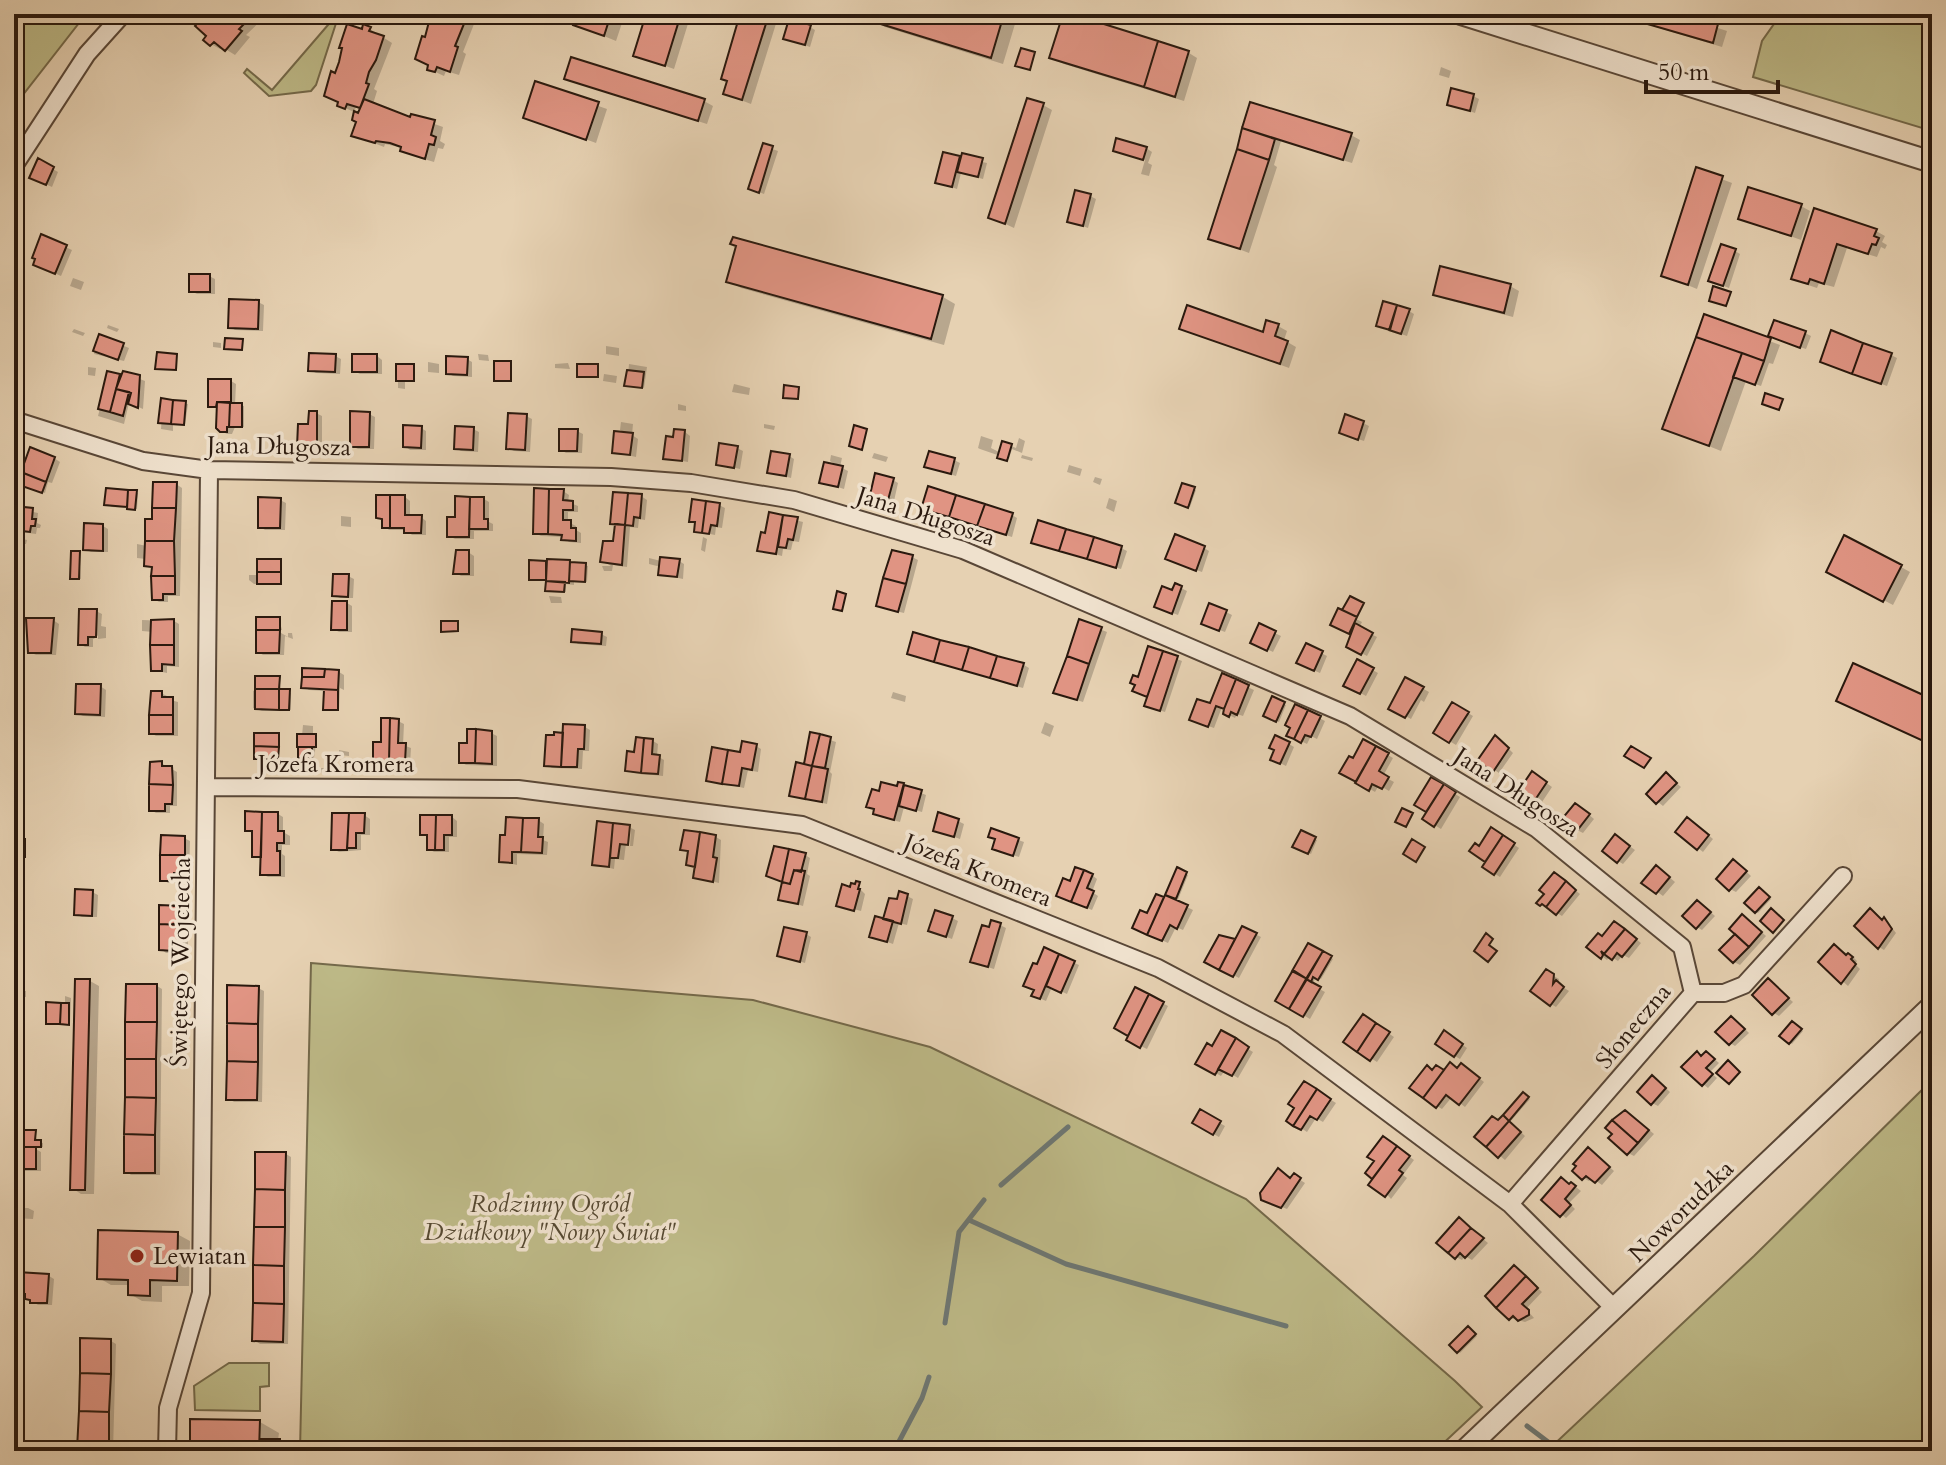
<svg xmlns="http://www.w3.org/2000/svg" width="1946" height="1465" font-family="Cardo,serif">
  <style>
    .green { fill: #bdb987; stroke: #74694a; stroke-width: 2 }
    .shadow { fill: #0003 }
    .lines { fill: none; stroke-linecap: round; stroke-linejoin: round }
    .stream { stroke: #6d7773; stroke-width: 5 }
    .building { fill: #e09483; stroke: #2a190e; stroke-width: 2 }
    .minor-casing { stroke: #594737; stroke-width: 20 }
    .tertiary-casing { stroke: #594737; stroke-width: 24 }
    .minor { stroke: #efe1cd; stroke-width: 16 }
    .tertiary { stroke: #efe1cd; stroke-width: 20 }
    .poi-dot { fill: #8f2418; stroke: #efe1cd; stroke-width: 3 }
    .labels { text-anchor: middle; stroke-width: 7; stroke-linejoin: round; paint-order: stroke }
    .street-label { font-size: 24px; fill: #2a190e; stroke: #efe1cd }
    .park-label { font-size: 24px; font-style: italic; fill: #564932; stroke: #efe1cd }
    .poi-label { font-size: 24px; fill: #2a190e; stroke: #efe1cd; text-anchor: start }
  </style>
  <rect width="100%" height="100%" fill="#e6d1b2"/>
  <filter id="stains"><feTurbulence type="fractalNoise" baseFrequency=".0025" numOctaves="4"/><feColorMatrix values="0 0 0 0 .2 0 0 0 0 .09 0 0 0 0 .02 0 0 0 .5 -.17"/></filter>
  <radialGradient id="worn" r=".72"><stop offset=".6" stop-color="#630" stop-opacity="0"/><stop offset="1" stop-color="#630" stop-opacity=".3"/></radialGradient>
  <path class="green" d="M14 14H86L22 96 14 98Z
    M330 14H339L316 85 311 91 269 96 244 73 247 69 272 90 334 18Z
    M1781 14H1932V131L1753 77 1762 41Z
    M311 963 753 1000 930 1047 1246 1199 1455 1381 1482 1407 1435 1451H300Z
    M1932 1080V1451H1547L1754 1256Z
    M229 1363H269V1386L260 1387V1411L195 1410 194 1386Z"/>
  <path class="shadow" d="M208 14H268L246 35 250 37 235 55 222 47 220 49 211 44Z
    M432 14H478L463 52 466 54 459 75 446 71 444 76 429 69 427 39Z
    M578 14H625L616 41 575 24Z
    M648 14H691L674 69 635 55Z
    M742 14H779L751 104 725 94Z
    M875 14H1018L1003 64 885 27 873 20Z
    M1065 14 1189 53 1197 58 1184 101 1064 64 1051 57Z
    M1613 14H1676L1727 31 1722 47Z
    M810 27 815 30 810 47 786 38Z
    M370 29 392 43 374 89 377 91 373 104 411 120 412 116 443 127 440 141 445 144 443 149 438 148 434 162 411 155 402 150 403 148 385 144 384 147 354 135 362 109 356 107 354 112 339 105 337 76 363 31Z
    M1441 67 1451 71 1449 78 1439 75Z
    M567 78 704 101 713 106 707 124 576 83Z
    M536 84 607 109 596 143 525 117Z
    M1473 96 1479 99 1475 113 1449 104Z
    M1043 105 1052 110 1014 228 991 217Z
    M1245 127 1351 135 1360 140 1352 163 1281 141 1274 165 1277 167 1249 253 1210 238 1252 132Z
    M764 146 778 151 764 194 756 191Z
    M1146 148 1152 152 1148 163 1152 165 1149 176 1141 174 1145 160 1120 153Z
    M944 154 987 163 983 179 961 173 957 189 937 182Z
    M39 161 58 172 52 187 37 180Z
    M1698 170 1732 183 1697 289 1663 275Z
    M1090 196 1096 199 1088 228 1069 221Z
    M1801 206 1810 211 1801 240 1741 218Z
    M1815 211 1876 231 1885 236 1882 242 1887 245 1885 249 1881 247 1877 257 1847 248 1834 287 1819 283 1817 288 1802 283 1794 278Z
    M43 237 72 250 61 276 41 267Z
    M734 239 943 297 955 304 944 345 741 288 729 281 738 246Z
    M1735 251 1740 254 1729 288 1716 283Z
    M209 276 215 279V294H197L191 291Z
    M73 278 84 282 81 290 70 286Z
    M1510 286 1519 291 1513 317 1444 299 1435 294Z
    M258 302 264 305 263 331 235 330 230 327Z
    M1409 311 1414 314 1407 336 1383 328Z
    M1706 317 1780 345 1773 364 1769 363 1761 386 1746 381 1721 451 1664 428Z
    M108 325 119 329 117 332 107 328Z
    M1278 326 1287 331 1284 340 1296 347 1289 368 1182 328 1264 334Z
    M74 329 85 333 83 336 72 332Z
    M1805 333 1811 336 1806 349 1775 339Z
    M100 336 129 348 124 361 94 354Z
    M213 342 221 343V348L213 347Z
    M606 346 619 348V356L606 354Z
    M478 354 488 355 489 361 479 360Z
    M1891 355 1897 358 1887 386 1828 364Z
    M335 356 341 359 340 374 316 373 310 370Z
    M377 356 382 360V374H360L354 371Z
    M467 359 472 362V377L453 376 448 373Z
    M428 362 439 364V373L428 372Z
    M568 363 570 369 555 368V364Z
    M629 364 647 367 644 388 627 385Z
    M398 366 415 367V381H405V389L398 388Z
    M88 367 96 368 95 376 88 375Z
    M109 373 121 376 124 373 145 381 143 409 129 403 124 424 98 416Z
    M604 374 617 376 616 383 603 381Z
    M231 381 236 384 235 405 244 406V427H235L232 434H227L221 431 218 409 210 405Z
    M734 384 750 388 749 395 732 392Z
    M163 401 188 404 185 425 173 424V431L161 429Z
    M678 404 686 406V411L678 410Z
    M316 413 322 416V449H305L299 445Z
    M369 414 375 417 374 449H358L352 446Z
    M526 416 532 419 530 452 514 451 508 448Z
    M621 422 633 424 632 435 638 439 636 457 614 452 628 435 620 430Z
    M1363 423 1369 426 1364 441 1346 435Z
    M764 424 775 426 774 430 764 428Z
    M421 428 426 431V450H410L405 446Z
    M473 429 479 432 478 452 461 451 456 448Z
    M577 431 583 434 582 453H566L561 450Z
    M685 432 690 436 688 462 666 458Z
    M981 436 993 440 991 448 1001 453 1011 446 1016 448 1019 438 1025 441 1022 453 1012 449 1009 459 980 449 978 448Z
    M737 448 743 451 740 469 718 464Z
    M874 453 888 457 886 462 872 458Z
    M831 455 842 458 840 467 848 471 844 489 822 482 838 466 830 461Z
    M1022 455 1033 458 1032 461 1021 458Z
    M789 456 794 459 791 478 769 472Z
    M54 458 60 462 52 483 48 482 45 493 19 483Z
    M954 460 960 463 956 476 932 469Z
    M1069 465 1082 469 1080 476 1067 472Z
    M1095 477 1102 479 1100 485 1093 482Z
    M893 480 898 483 894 501 872 494Z
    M176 484 182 488 180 596H168V602H159L154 599V568L146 565V559L137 558V544L147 546 154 521Z
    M1183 486 1196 490 1190 507 1177 502Z
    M108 490 138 493 137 509 112 507 106 504Z
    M563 491 569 495 568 502 578 506V512H568V522L576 526V530L581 533V543L569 542 563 537 541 536 535 533Z
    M641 496 647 500 645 520 639 519 638 528 630 527 627 567 613 565 612 571H604L602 566H611L603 561 615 544 617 525 612 523Z
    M405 497 410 501V517H421L426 521V535H412L406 530H389L384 526V521L378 517Z
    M1109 498 1117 501 1114 512 1106 508Z
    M484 499 489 502V522L493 524V531H474V539H455L449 536 457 519Z
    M280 500 286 503 285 530H265L260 527Z
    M719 505 725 508 722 528 716 527 715 535 696 531 697 524 691 521Z
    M14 508 38 513 37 523 41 525 40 528H37L36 534 14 531Z
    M928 511 1012 515 1017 518 1012 537Z
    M771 514 803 522 799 542 793 541 791 550 783 549 782 556 759 550 767 535Z
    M341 516 351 517V527L341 526Z
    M103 526 108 529V552H91L85 549Z
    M14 537 27 540 26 544 14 543Z
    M703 537 707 539 705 552 701 550Z
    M1039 545 1121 548 1127 551 1121 569Z
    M1204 548 1209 551 1202 572 1173 562Z
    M468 552 474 556V576H461L456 573Z
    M79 553 81 579H74L72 578Z
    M912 557 918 560 904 613 883 608Z
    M649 558 661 561H679L684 564 683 579 660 574 661 567 649 564Z
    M280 561 282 584H254L249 580V575H259Z
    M570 562 588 566 587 582 574 581V585L566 584V592L549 591 548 580H533L546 563Z
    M1901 567 1910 572 1893 605 1837 576Z
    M348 576 354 579 353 598H340L334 595Z
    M1181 588 1187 591 1178 615 1162 609 1173 593Z
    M549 596 561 597 562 603H551Z
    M347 603 352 606V632H339L333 629Z
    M96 611 102 614 101 626 106 627V638L98 639V636L88 630 86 633 95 639H93V647H85L80 644Z
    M1226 612 1232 615 1225 632 1209 626Z
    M1354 618 1362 622 1359 628 1377 637 1367 656 1348 646 1352 634 1333 624Z
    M279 619 282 630H276L288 637V633H292L293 639 285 636 284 655H263L258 652Z
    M53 620 59 624 56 655H36L30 652Z
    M142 620 174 621 179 624V667L167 666V673L153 670V632L142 631Z
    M1080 621 1107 632 1083 702 1061 695Z
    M1260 626 1281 636 1273 652 1258 645Z
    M601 634 607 637 606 646 578 644 573 640Z
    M915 634 1024 665 1029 668 1023 688 915 656Z
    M1307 646 1327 656 1320 673 1304 666Z
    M1149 648 1182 661 1165 712 1152 708 1149 697 1140 694 1139 679Z
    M1358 662 1378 673 1366 696 1346 685Z
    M339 672 344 675V690L340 688 339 710H328L326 691 309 690 304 687Z
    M1223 676 1254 690 1243 716 1237 714 1235 718 1225 713 1227 709 1222 707 1214 728 1197 722 1211 706Z
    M279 678 281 691 291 693V710L262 711 253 708V691Z
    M1406 679 1429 692 1424 702 1421 700 1411 719 1391 708Z
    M100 686 106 690 105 717 83 716 77 713Z
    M893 692 906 696 905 702 891 698Z
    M161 693 167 696V699L178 702V736H156L151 733Z
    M1273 699 1286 705 1279 722 1266 716Z
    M1453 704 1473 716 1456 745 1436 733Z
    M1296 706 1325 721 1317 739 1311 736 1307 744 1289 735Z
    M398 721 404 724 403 745 411 748 410 764 380 763 375 760Z
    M1045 722 1054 726 1050 737 1041 733Z
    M303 725 313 726V736L317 737 314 758 300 757Z
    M585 727 590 730 589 751H583L582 769 552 768 546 764 555 738Z
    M491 733 497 736V766L466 765 461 762 469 746Z
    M812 734 836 742 830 772 832 774 827 804 792 795 806 766Z
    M653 741 658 744 657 756 664 760 663 776 633 773 627 770 636 754Z
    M1364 741 1393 758 1383 776 1394 782 1389 791 1379 785 1375 792 1342 772 1354 761Z
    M1501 741 1513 753 1499 773 1480 760Z
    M1289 744 1294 747 1286 766 1272 759Z
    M756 746 761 749 758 772 748 770 744 788 708 780Z
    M339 750 349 752V756L339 755Z
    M161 763 177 772V806H170V813H156L151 810Z
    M320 768H336L338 774H322Z
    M1667 775 1681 787 1663 806 1648 794Z
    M1538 777 1552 787 1542 802 1522 789Z
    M1432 780 1460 797 1441 829 1425 819 1429 811 1417 804Z
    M899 784 926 795 922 812 904 807 900 822 881 817 869 806 881 793 898 789Z
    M1581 808 1594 819 1583 833 1577 830Z
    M278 814 283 817V832L290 836V845H282V854L285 856V877H268L262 874 263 859 254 856 252 833 247 830Z
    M364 815 370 819V835H361V850L339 852 333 849Z
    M452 817 457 821V837H449V852H434L429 849V837L422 834Z
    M538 820 544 824 543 840 548 842 547 855 517 854V865L501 861Z
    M958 821 964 824 960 839 935 830Z
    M1693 822 1713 839 1703 852 1698 848Z
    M598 823 628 827 624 860 615 859 614 869 594 864Z
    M631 828 635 830 633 846H630Z
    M1492 830 1519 848 1500 877 1484 867 1488 861 1472 851 1480 848Z
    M992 831 1024 842 1019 857 1000 851Z
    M1302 832 1317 840 1311 854 1295 846Z
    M716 837 721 840 719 883 695 877 697 868 688 864V852L683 849Z
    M184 838 190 841 189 876 179 875V883H168L162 879Z
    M1621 840 1635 850 1623 864 1618 861Z
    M805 855 810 858 807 874 810 876 803 906 780 899 784 882Z
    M1739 865 1751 876 1736 892 1730 889Z
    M1178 870 1188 875 1177 902 1193 910 1183 930 1176 927 1168 943 1140 930 1157 896 1165 900Z
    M1662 871 1675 882 1663 896 1644 882Z
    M1092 875 1097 879 1092 892 1098 896 1092 910 1063 898 1071 883Z
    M1559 877 1580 894 1562 916 1539 902Z
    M858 887 865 894 861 911 842 906 852 890Z
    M1762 890 1771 899 1758 913 1756 912Z
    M92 892 98 895 97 917H82L76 914Z
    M907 896 913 899 907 925 899 923 893 944 871 936 898 902Z
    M1702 905 1715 916 1702 930 1697 927Z
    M183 908 188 911V945H179V953H166L161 949Z
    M952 918 958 921 952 939 936 933Z
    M1885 919 1896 933 1884 950 1879 947Z
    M1748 920 1766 936 1740 965 1734 962Z
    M1000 925 1006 928 994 969 978 964 990 930Z
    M1620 926 1641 943 1629 958 1623 955 1618 961 1610 956 1607 960 1589 947Z
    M1243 928 1261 937 1239 978 1207 961 1220 937 1236 942Z
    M14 931 22 934 21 953H14Z
    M806 934 811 937 805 963 779 955Z
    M1309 946 1333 959 1321 979 1316 977 1312 985 1325 992 1310 1019 1278 1000Z
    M1835 946 1854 958 1857 961 1855 964 1860 969 1848 986 1821 962Z
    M1045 950 1079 965 1067 994 1052 987 1046 1001 1039 998 1038 967Z
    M1552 975 1559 979 1558 984 1569 991 1556 1007 1551 1004Z
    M1768 980 1793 1002 1779 1016 1774 1013Z
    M90 981 99 986 94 1194H81L72 1188Z
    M157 986 162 989 160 1175H131L126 1171Z
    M258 988 264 991 262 1102H234L228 1098Z
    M1135 989 1168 1006 1147 1049 1128 1040Z
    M14 990 26 991V997L14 996Z
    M65 996 71 998 70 1024H50L65 1005Z
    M1369 1020 1394 1037 1377 1062 1346 1042Z
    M1737 1021 1749 1033 1735 1046 1730 1043Z
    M1792 1023 1803 1031 1792 1044 1782 1036Z
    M1222 1033 1253 1052 1238 1078 1225 1070 1221 1076 1198 1063 1213 1049Z
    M1450 1036 1467 1048 1460 1059 1455 1056Z
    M1697 1053 1703 1057H1712L1719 1063 1710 1072 1717 1078 1708 1088 1703 1084Z
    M1467 1069 1484 1082 1465 1107 1452 1097 1442 1109 1437 1106 1433 1072Z
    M1658 1081 1670 1092 1658 1106 1652 1103Z
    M1304 1083 1336 1103 1323 1122 1316 1118 1307 1132 1289 1120 1297 1107Z
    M1524 1094 1530 1099 1510 1122 1525 1136 1505 1160 1477 1137 1503 1118 1510 1122 1506 1115Z
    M1200 1112 1225 1126 1219 1137 1194 1123Z
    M1631 1115 1654 1134 1634 1156 1628 1153Z
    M35 1132 37 1142 43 1143V1147H32L41 1152V1171H25L19 1168Z
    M1389 1142 1414 1160 1403 1175 1407 1178 1391 1199 1368 1173Z
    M1594 1153 1614 1171 1602 1185 1592 1178 1589 1181 1583 1178Z
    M286 1154 291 1157 288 1344H260L254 1340Z
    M1294 1176 1305 1183 1287 1209 1263 1199Z
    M1572 1184 1581 1191 1569 1203 1575 1209 1566 1218 1544 1200Z
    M14 1208H28L34 1211 33 1219 14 1218Z
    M1459 1219 1488 1243 1472 1260 1465 1256 1462 1260 1456 1257Z
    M177 1234 190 1241 189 1286H162V1302L142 1301 130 1294V1285H111L99 1278Z
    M1515 1267 1542 1292 1526 1309 1534 1318 1525 1322 1510 1318Z
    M49 1276 54 1279 52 1305H38L18 1292Z
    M1470 1330 1477 1336 1460 1353 1458 1351Z
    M82 1340 111 1341 116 1344 113 1451H79Z
    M260 1422 279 1433 278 1440 289 1446V1451H196L192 1449Z"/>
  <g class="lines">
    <path class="stream" d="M1001 1185 1068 1127
      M969 1220 1066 1264 1286 1326
      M945 1323 959 1232 984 1200
      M1527 1426 1560 1451
      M894 1451 922 1398 929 1377"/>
  </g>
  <path class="building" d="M205 14H254L239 29 242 31 225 51 214 42 210 46 203 40 206 36 195 26Z
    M431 14H468L455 46 458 47 450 72 437 67 435 72 427 70 428 65 415 59 422 36 425 37Z
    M576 14H611L604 36 573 25Z
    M646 14H681L665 66 633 56Z
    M740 14H769L742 100 723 94 727 81 721 79Z
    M873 14H1004L991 58 871 21Z
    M1063 14H1072L1158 41 1144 87 1049 58Z
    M1613 14H1683L1718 24 1713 43Z
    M789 19 811 25 805 45 783 39Z
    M347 24 362 29 363 24 371 27 369 31 384 36 376 60 369 72 366 83 369 84 360 108 347 104 345 109 337 106 338 102 324 96 331 71 335 73 339 62 342 48H339Z
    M1158 41 1189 51 1175 97 1144 87Z
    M1021 48 1035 52 1030 70 1015 66Z
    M571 57 705 99 698 121 564 79Z
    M535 81 599 102 586 140 523 118Z
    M1451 88 1474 94 1470 111 1447 105Z
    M1027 98 1044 103 1005 224 988 218Z
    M364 99 410 117 411 114 435 120 431 135 436 137 434 145 429 144 425 159 400 151 401 147 390 143 376 141 375 143 351 136 356 122 352 120 354 111 358 113Z
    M1250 102 1352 133 1343 160 1242 128Z
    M1242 128 1275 139 1269 160 1237 149Z
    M1116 138 1147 147 1143 160 1113 151Z
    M763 143 773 146 759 193 748 189Z
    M1237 149 1269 160 1240 249 1208 239Z
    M943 152 960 156 952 187 935 183Z
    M962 153 983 158 978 177 957 172Z
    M38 158 54 167 46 185 29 178Z
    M1696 167 1723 176 1688 285 1661 276Z
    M1748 187 1802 204 1791 236 1738 219Z
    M1075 190 1091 194 1083 226 1067 222Z
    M1814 208 1877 229 1874 236 1879 238 1876 245 1872 244 1868 254 1837 244 1824 284 1810 279 1808 284 1791 279Z
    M41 234 67 245 55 274 33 265 35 259 32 258Z
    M733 237 943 295 931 339 726 282 736 246 730 244Z
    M1721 244 1736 249 1723 286 1708 281Z
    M1440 266 1511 284 1504 313 1433 295Z
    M189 274H210V292H189Z
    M1713 286 1731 292 1726 306 1709 301Z
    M229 299 259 300 258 329 228 328Z
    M1383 301 1397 305 1390 330 1376 326Z
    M1187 305 1263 332 1266 320 1279 324 1275 336 1288 341 1280 364 1179 329Z
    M1397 305 1410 309 1401 334 1389 330Z
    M1704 314 1771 338 1764 361 1696 337Z
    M1774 320 1806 331 1800 348 1768 336Z
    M1831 330 1863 343 1852 374 1820 362Z
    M99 334 124 343 118 360 93 351Z
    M1696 337 1742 353 1709 446 1662 429Z
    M225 338 243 339 242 350 224 349Z
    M1863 343 1892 353 1881 384 1852 374Z
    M157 352 177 354 176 370 155 369Z
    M309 353 336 354 335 372 308 371Z
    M1742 353 1764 361 1755 385 1733 377Z
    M352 354H377V372H352Z
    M446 356 468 357 467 375 446 374Z
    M494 361H511V381H494Z
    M396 364H414V381H396Z
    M577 364H598V377H577Z
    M627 370 644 372 642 388 624 386Z
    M107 371 120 374 110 412 98 409Z
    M123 371 140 375 138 408 128 404 131 393 116 389Z
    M208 379H231V402H217L216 407H208Z
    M784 385 799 387 798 399 783 398Z
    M116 389 129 392 123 416 110 412Z
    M1765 393 1783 399 1779 410 1762 404Z
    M161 398 173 400 171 424 158 423Z
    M173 400 186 401 184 425 171 424Z
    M217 402 230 403 229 427H227V432H220L216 428Z
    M230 403H242V427H229Z
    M309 411H317V447H297L298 424H308Z
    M350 411 370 412 369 447H350Z
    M508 413 527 414 525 450 506 449Z
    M1345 414 1364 421 1358 440 1339 433Z
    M403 425 422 426 421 448 403 447Z
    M854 425 867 429 862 450 849 446Z
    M455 426 474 427 473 450 454 449Z
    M559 429H578L577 451H559Z
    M674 429 685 430 682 461 663 459 666 436 673 437Z
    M614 431 633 433 630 455 612 453Z
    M1002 441 1012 444 1007 461 997 458Z
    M719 443 738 446 734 468 716 465Z
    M30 447 55 457 46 482 21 472Z
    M771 451 790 454 786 476 767 473Z
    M929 451 955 458 951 474 924 467Z
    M824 462 843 466 838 487 819 483Z
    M21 472 46 482 42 493 16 484Z
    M875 473 894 478 888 500 870 495Z
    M153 482H177L176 508H152Z
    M1182 483 1195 487 1188 508 1175 503Z
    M928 486 956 495 949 517 921 509Z
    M106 488 128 490 127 507 104 505Z
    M534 488 549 489 548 534H533Z
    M549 489H564L563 500 573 501V510H563V520H571V528H576V541L561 540 562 535 548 534Z
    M128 490H137L135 510 127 509Z
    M613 492 628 493 625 525 610 524Z
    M628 493 642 494 640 518 634 517 633 526 625 525Z
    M376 495H390V528H382V519L376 518Z
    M390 495H405V515H422L421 533H404V528H390Z
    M956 495 985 504 977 526 949 517Z
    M455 496 470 497 469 537H447V517H455Z
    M258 497 281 498 280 528H258Z
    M470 497H484V519H488V529H469Z
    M692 499 706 501 702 533 694 532 695 522H689Z
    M706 501 720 503 717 526 711 525 709 534 702 533Z
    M985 504 1013 513 1006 535 977 526Z
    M14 506 33 508 32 519H36L35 526H31L30 532 14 530Z
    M152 508H176L174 541H145V519H152Z
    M769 512 783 515 776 554 757 551 761 532 765 533Z
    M783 515 798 517 793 540 788 539 786 548 778 547Z
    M1038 520 1066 529 1059 551 1031 543Z
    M84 523 103 524V551L83 550Z
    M615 524 625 525 622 565 600 562 603 541H613Z
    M1066 529 1094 537 1087 559 1059 551Z
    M1175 534 1205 546 1196 571 1165 559Z
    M1844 535 1902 565 1883 602 1826 572Z
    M1094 537 1122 546 1116 568 1087 559Z
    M145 541H174L175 576H151L152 567 144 566Z
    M456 550H469V574H453Z
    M892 550 913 555 906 584 883 578Z
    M71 551H80L79 579H70Z
    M660 557 680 559 677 577 658 575Z
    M257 559H281V572H257Z
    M547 559 570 560 569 583 546 581Z
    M529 560 546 561V580H529Z
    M570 562 586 563 585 582 569 581Z
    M257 572H281V584H257Z
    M333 574H349L348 597 332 596Z
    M151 576H175V594H163V600H152Z
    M883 578 906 584 898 612 876 606Z
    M546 581 565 582 564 592 545 591Z
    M1175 583 1182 586 1172 614 1154 607 1162 586 1172 590Z
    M837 591 846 594 842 611 833 609Z
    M1350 596 1364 603 1357 617 1342 610Z
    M332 601H347V630H331Z
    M1209 603 1227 610 1219 631 1201 624Z
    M1338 608 1357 617 1349 634 1330 625Z
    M79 609H97L96 637H88V645H78Z
    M256 617H280V630H256Z
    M26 618H54L51 653H28Z
    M174 619V645H150L151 620Z
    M1079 619 1102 627 1089 664 1067 656Z
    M441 621H458V631L441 632Z
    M1259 623 1276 631 1267 651 1250 643Z
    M1355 623 1373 633 1361 655 1346 647Z
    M572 629 602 632 601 644 571 642Z
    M256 630H280L279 653H256Z
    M913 632 940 640 934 662 907 654Z
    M940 640 969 647 962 670 934 662Z
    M1306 643 1323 651 1314 671 1296 663Z
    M150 645H174V665L162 664V671H151Z
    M1148 646 1163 651 1147 697 1132 691 1135 685 1130 683 1133 675 1138 677Z
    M969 647 997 656 990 678 962 670Z
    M1163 651 1178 656 1160 711 1144 706Z
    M997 656 1024 663 1017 686 990 678Z
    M1067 656 1089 664 1077 700 1053 693Z
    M1357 659 1374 668 1360 694 1343 686Z
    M1853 663 1932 699V745L1836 701Z
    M302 668 325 669 324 677H302Z
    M325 669 339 670 338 690 301 688 302 677H324Z
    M1222 673 1236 679 1224 709 1216 706 1208 727 1189 720 1197 699 1210 703Z
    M255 676H280L279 689H255Z
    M1405 677 1424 687 1405 718 1388 709Z
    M1236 679 1249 685 1237 715 1231 712 1229 717 1223 714 1224 709Z
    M76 684H101L100 715 75 714Z
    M255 689H279V710L255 709Z
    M279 689H290L289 710H279Z
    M324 690H338V710H323Z
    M151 691H162V697H173V715H149Z
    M1272 696 1285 702 1276 722 1263 716Z
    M1452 702 1469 712 1449 743 1433 733Z
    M1295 704 1308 710 1294 739 1286 736 1290 728 1285 725Z
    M1308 710 1321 716 1311 737 1305 735 1301 743 1294 739Z
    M149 715H173V734H149Z
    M381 718H390L389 761H373V742H381Z
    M390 718 399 719 398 743H406L405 762 389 761Z
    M563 724 585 725 584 749H578L577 767H561Z
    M467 729H476L475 763H459V743H467Z
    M476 729 492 731V764L475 763Z
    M554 732 563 733 561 767 544 766 546 735H554Z
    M810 732 820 734 812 766 804 764Z
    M254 733H279V747L254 746Z
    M297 734H316V747H297Z
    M820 734 831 737 825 768 812 766Z
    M1275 735 1290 742 1280 764 1270 760 1274 750 1269 748Z
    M1495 735 1509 748 1493 772 1477 761Z
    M636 737 644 738 641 773 625 771 627 751 634 752Z
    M644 738 653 739 652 754 660 755 658 774 641 773Z
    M1363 739 1376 746 1356 782 1339 773 1349 756 1353 758Z
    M742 741 757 744 752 770 742 768 739 786 722 784 728 750 740 752Z
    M254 746 279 747 278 759H254Z
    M1376 746 1389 753 1379 771 1389 777 1382 789 1372 784 1369 791 1355 783Z
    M1631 746 1651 758 1644 768 1624 756Z
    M298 747H312V758H298Z
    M712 747 728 750 722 784 706 781Z
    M162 761V766H172L173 785 149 784 150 762Z
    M796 762 812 766 805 799 789 796Z
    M812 766 828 769 822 802 805 799Z
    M1532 771 1547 782 1535 800 1519 790Z
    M1666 772 1677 783 1656 804 1646 794Z
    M1431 777 1444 784 1426 812 1414 805Z
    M881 782 897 786 898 782 904 783 894 820 873 814 874 809 866 807 872 789 879 791Z
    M149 784 173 785 172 804H165V811H149Z
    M1444 784 1456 792 1434 827 1422 819Z
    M904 785 922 790 916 811 899 806Z
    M1575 803 1590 814 1576 832 1561 820Z
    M1402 808 1413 813 1406 827 1395 822Z
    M245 811 262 812 261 857H252V831H245Z
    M262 812H278V831H284V843H277V851H280V875H260Z
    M938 812 959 819 954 837 933 831Z
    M332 813H349L347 850H331Z
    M349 813H365L364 833H356V848H347Z
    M420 815H436L435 850H427V835H420Z
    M436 815H452V835H444V850H435Z
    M506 817 523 818 521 852H512V863L499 862 500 835H505Z
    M1687 817 1709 835 1697 850 1675 832Z
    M523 818H539L538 837H543L542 853 521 852Z
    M597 821 613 823 609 867 592 865Z
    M613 823 630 825 628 845 620 844 618 858H610Z
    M1491 827 1503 835 1485 862 1469 851 1475 843 1479 846Z
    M991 828 1019 838 1013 856 992 849 995 839 988 837Z
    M684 830 700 832 695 867 686 865 688 851 680 850Z
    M1301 830 1316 837 1308 854 1292 847Z
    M700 832 716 835 713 857 717 858 713 882 693 878Z
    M1615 834 1630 846 1617 863 1602 851Z
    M161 835 185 836V855H160Z
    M1503 835 1515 843 1494 875 1482 867Z
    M14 839H25V857H14Z
    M1412 839 1425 847 1416 862 1403 854Z
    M774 846 789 849 782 882 766 876Z
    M789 849 806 853 801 872 794 870 790 884 782 882Z
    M160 855H185L184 874 174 873V881H160Z
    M1733 859 1747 871 1729 891 1716 879Z
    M1656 865 1670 877 1656 894 1641 883Z
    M1075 867 1084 870 1071 902 1056 896 1063 878 1070 881Z
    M1177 867 1187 872 1176 899 1165 895Z
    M794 870 805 871 798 904 778 900 782 882 790 884Z
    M1084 870 1093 874 1087 888 1094 891 1087 908 1071 902Z
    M1554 872 1566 881 1546 907 1542 904 1540 906 1536 903 1544 894 1539 890Z
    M14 875H24L23 896H14Z
    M856 881 860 882 858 889H860L854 911 836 906 842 884 850 887 851 883 855 884Z
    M1566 881 1576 890 1556 915 1546 907Z
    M1759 887 1770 897 1755 913 1744 903Z
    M75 889 93 890 92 916 74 915Z
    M899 891 908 894 901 924 883 919 889 898 897 899Z
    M1156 894 1164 897 1147 935 1132 928 1140 910 1147 913Z
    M1165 895 1188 905 1177 929 1170 925 1162 941 1147 935Z
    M1697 900 1711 912 1696 929 1682 916Z
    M159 905 183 906V925L159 924Z
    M1771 908 1784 920 1773 933 1760 921Z
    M1870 908 1882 920 1884 917 1892 929 1878 949 1854 926Z
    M935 910 953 916 946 937 928 931Z
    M1742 914 1762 932 1749 947 1729 929Z
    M875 916 893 921 887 942 869 937Z
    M991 920 1001 923 988 967 970 962 982 925 989 927Z
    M1614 921 1625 929 1604 954 1601 951 1603 955 1601 959 1586 947 1598 933 1602 936Z
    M159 924 183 925V943H174V951L159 950Z
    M1242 926 1257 933 1233 977 1219 970Z
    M784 927 807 932 800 962 777 956Z
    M1625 929 1637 939 1622 957 1617 953 1612 960 1604 954Z
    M1486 933 1493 939 1489 945 1497 951 1488 962 1474 951Z
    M1735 934 1749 947 1733 963 1719 950Z
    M1219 935 1235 939 1219 970 1204 962Z
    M1308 943 1323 951 1307 979 1292 971Z
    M1834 944 1846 955 1848 953 1853 957 1851 959 1856 964 1841 984 1818 962Z
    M1044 947 1059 954 1040 999 1031 996 1034 990 1023 986 1033 963 1037 964Z
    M1323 951 1332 956 1318 980 1313 977 1311 982 1306 979Z
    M1059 954 1075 961 1061 993 1046 986Z
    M1546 969 1554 974 1553 984 1556 980 1564 987 1550 1006 1530 991Z
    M1293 970 1307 979 1289 1009 1275 1001Z
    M1768 978 1789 998 1772 1015 1752 995Z
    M75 979H90L85 1190H70Z
    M1306 979 1321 987 1303 1017 1289 1009Z
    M126 984H157V1022H125Z
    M227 985 259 986 258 1024 227 1023Z
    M1135 987 1149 994 1128 1036 1114 1028Z
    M1149 994 1164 1002 1140 1048 1126 1040Z
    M46 1002 61 1003 60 1024H46Z
    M61 1003H69V1025L60 1024Z
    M1363 1014 1376 1023 1357 1052 1343 1042Z
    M1731 1016 1745 1029 1729 1045 1715 1032Z
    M1792 1021 1802 1029 1789 1044 1779 1036Z
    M125 1022H157L156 1059H125Z
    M227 1023 258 1024V1062L227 1061Z
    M1376 1023 1390 1032 1370 1061 1357 1052Z
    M1221 1030 1236 1038 1215 1075 1195 1064 1207 1043 1212 1046Z
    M1444 1030 1463 1044 1454 1057 1435 1044Z
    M1236 1038 1249 1047 1232 1076 1218 1069Z
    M1697 1051 1701 1056 1706 1051 1715 1059 1706 1068 1713 1074 1702 1086 1681 1067Z
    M125 1059H156V1098L125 1097Z
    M1728 1060 1740 1072 1729 1084 1716 1073Z
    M227 1061 258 1062 257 1100H226Z
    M1450 1062 1457 1068 1461 1063 1480 1078 1459 1105 1446 1095 1436 1108 1423 1098Z
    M1427 1065 1432 1070 1436 1065 1444 1070 1423 1098 1409 1088Z
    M1652 1075 1666 1088 1651 1105 1637 1092Z
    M1304 1081 1317 1089 1293 1126 1286 1121 1294 1108 1288 1104Z
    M1317 1089 1331 1099 1317 1120 1310 1116 1301 1130 1293 1126Z
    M1523 1092 1529 1097 1509 1121 1503 1115Z
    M125 1097 156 1098 155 1135 124 1134Z
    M1200 1109 1221 1121 1213 1135 1192 1123Z
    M1625 1110 1649 1130 1638 1143 1612 1120Z
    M1503 1115 1509 1121 1486 1147 1474 1137 1492 1116 1498 1120Z
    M1612 1120 1638 1143 1627 1155 1608 1138 1612 1134 1605 1128Z
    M1509 1121 1521 1132 1498 1158 1486 1147Z
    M21 1130H36L35 1140H41V1147H21Z
    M124 1134 155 1135V1173H124Z
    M1383 1136 1397 1146 1372 1179 1365 1173 1374 1161 1367 1157Z
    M1397 1146 1410 1156 1399 1170 1403 1173 1385 1197 1368 1185Z
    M17 1147H36V1169H17Z
    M1588 1147 1610 1167 1595 1183 1586 1176 1582 1180 1572 1171 1576 1166 1573 1164Z
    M255 1152H286L285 1190 255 1189Z
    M1278 1168 1290 1178 1294 1173 1301 1178 1281 1208 1261 1200 1260 1193Z
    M1561 1177 1569 1184 1571 1182 1576 1186 1565 1199 1571 1205 1560 1217 1541 1200Z
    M255 1189 285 1190V1227H254Z
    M1459 1217 1471 1228 1448 1253 1436 1243Z
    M254 1227H285L284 1266 253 1265Z
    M1471 1228 1484 1238 1465 1258 1460 1253 1455 1259 1448 1253Z
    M98 1230 178 1232 177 1281 150 1280V1296L128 1295V1280L97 1279Z
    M253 1265 284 1266V1304L253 1303Z
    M1514 1265 1526 1276 1496 1308 1485 1296Z
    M17 1272 49 1274 47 1303H30V1300L25 1299V1294H16Z
    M1526 1276 1538 1288 1522 1304 1529 1310V1315L1518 1321 1513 1316 1509 1320 1496 1308Z
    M253 1303 284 1304 283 1342 252 1341Z
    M1468 1326 1476 1334 1457 1353 1449 1345Z
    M80 1338 111 1339V1374L80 1373Z
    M80 1373 111 1374 109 1412 79 1411Z
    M79 1411 109 1412V1450L77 1449Z
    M190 1419 260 1420 259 1451 190 1450Z
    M261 1439H280V1451H259Z"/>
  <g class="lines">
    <defs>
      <path id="minor" d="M14 166 87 54 123 14
        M14 420 143 461 209 470 611 477 691 483 794 500 963 550 1350 716 1537 829 1682 947 1693 993
        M206 787 518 789 802 825 1158 968 1283 1034 1510 1204 1615 1309
        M1510 1204 1693 993H1724L1744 985 1843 876
        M167 1451 168 1408 201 1293 209 470"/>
      <path id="tertiary" d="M1461 14 1932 162
        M1464 1451 1932 1006"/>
    </defs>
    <use href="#minor" class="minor-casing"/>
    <use href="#tertiary" class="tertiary-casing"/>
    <use href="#minor" class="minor"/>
    <use href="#tertiary" class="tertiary"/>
  </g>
  <circle class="poi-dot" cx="137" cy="1256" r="8"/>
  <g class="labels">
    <g class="street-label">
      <text transform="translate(279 446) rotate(1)" y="8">Jana Długosza</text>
      <text transform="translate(926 516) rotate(18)" y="8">Jana Długosza</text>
      <text x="336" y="772">Józefa Kromera</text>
      <text transform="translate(1517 792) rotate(33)" y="8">Jana Długosza</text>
      <text transform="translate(978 870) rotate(22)" y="8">Józefa Kromera</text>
      <text transform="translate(180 962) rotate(-89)" y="8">Świętego Wojciecha</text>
      <text transform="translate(1633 1026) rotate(-50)" y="8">Słoneczna</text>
      <text transform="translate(1681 1211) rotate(-44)" y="8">Noworudzka</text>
    </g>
    <g class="park-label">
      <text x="550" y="1212">Rodzinny Ogród<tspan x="550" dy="28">Działkowy "Nowy Świat"</tspan></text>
    </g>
    <g class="poi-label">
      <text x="153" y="1264">Lewiatan</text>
    </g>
  </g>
  <rect width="1946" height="1465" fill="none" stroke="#e6d1b2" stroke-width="48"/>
  <rect x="16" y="16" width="1914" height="1433" fill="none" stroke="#2a190e" stroke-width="4"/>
  <rect x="24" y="24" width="1898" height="1417" fill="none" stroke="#2a190e" stroke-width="2"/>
  <path d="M1646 80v12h132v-12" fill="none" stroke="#2a190e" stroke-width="4"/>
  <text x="1658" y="80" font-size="24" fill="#2a190e" stroke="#efe1cd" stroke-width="6" paint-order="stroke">50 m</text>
  <rect width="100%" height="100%" filter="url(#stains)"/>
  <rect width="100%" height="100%" fill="url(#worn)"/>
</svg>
